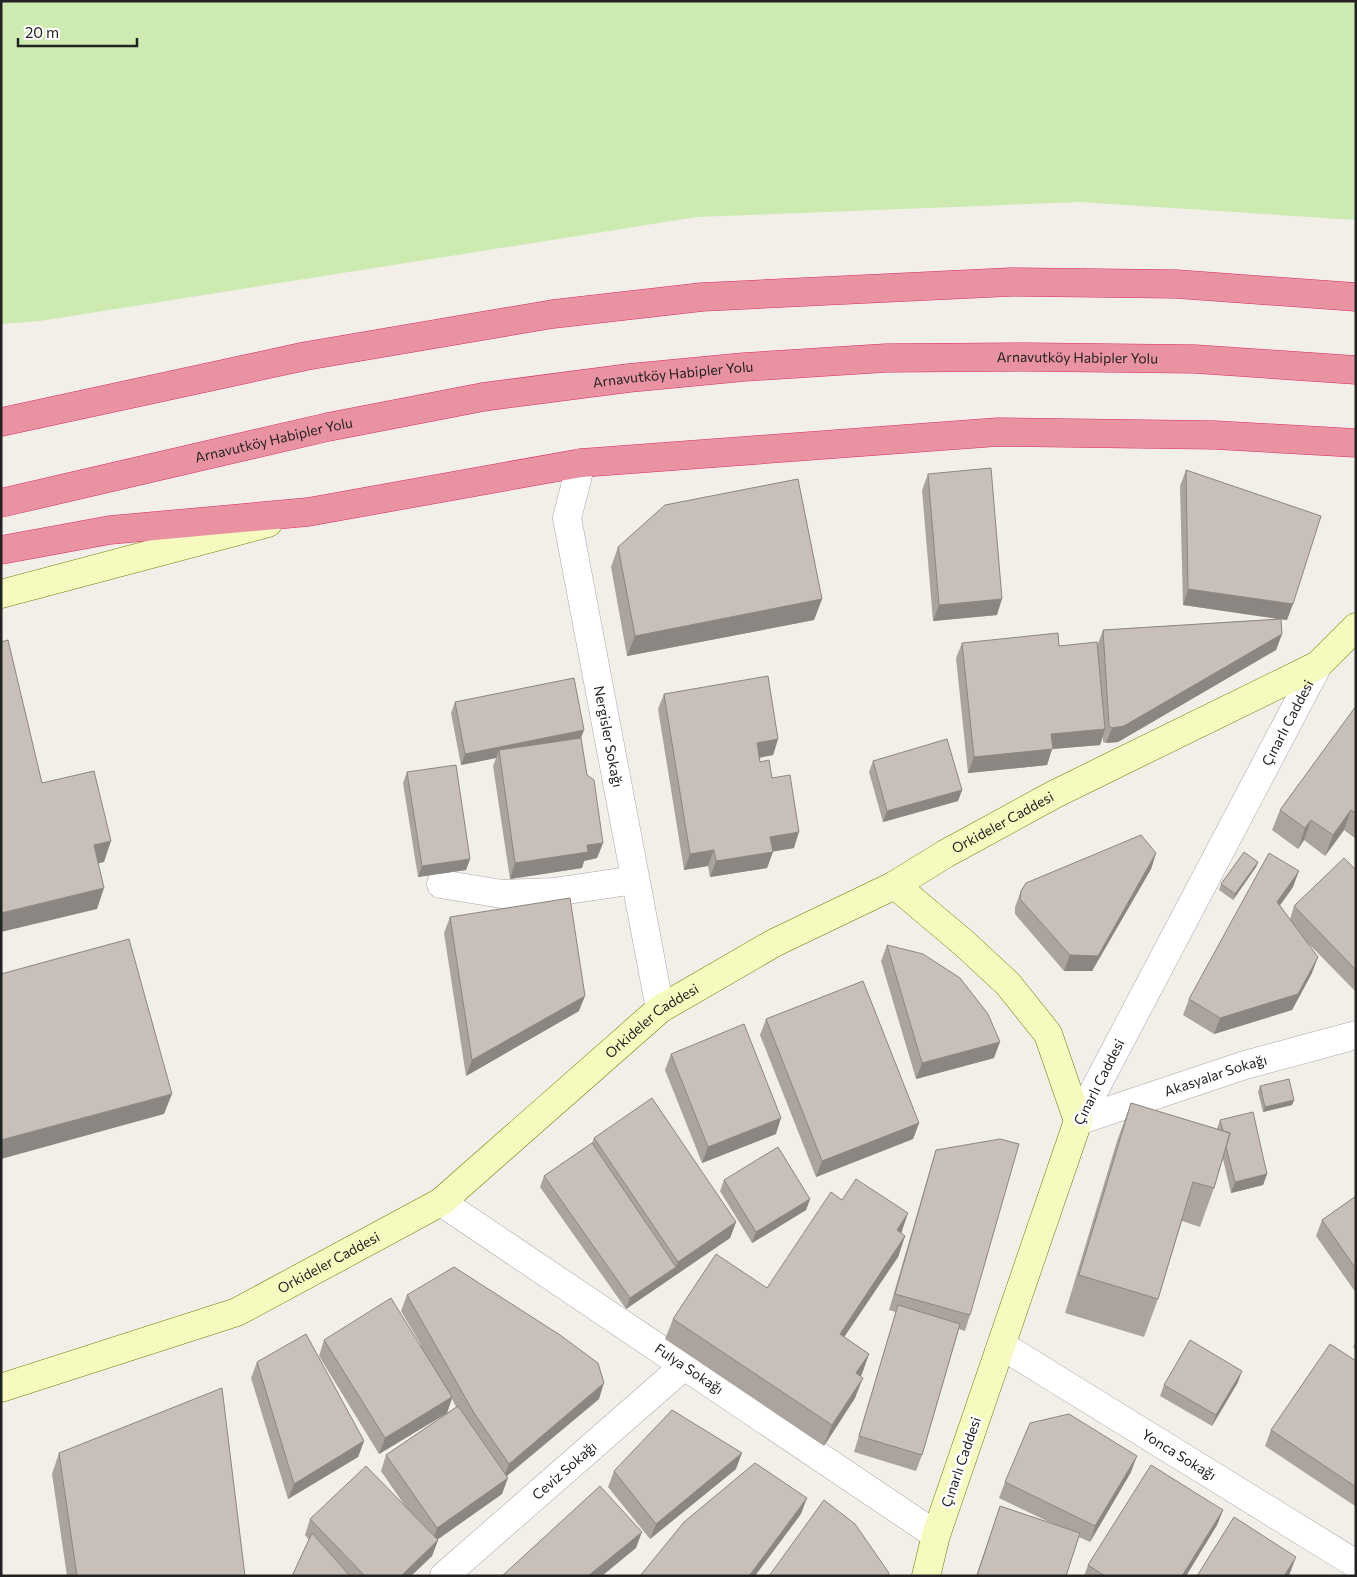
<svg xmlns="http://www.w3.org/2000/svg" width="1357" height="1577" font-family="Commissioner,sans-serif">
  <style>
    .grass { fill: #cdebb0 }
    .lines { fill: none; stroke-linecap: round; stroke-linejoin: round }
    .street-casing { stroke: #a9a9a9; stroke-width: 29 }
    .secondary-casing { stroke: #707d05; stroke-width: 29 }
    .highway-casing { stroke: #dc2a67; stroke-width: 29 }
    .street { stroke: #fff; stroke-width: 28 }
    .secondary { stroke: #f7fabf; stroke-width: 28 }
    .highway { stroke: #e892a2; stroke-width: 28 }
    .wall { fill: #aba49e }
    .shaded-wall { fill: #8b8681 }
    .building { fill: #c7bfb8; stroke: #8b8681 }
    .labels { text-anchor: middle; stroke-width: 5; stroke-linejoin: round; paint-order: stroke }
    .street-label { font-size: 14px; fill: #222; stroke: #fff }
  </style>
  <rect width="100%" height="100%" fill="#f2efe9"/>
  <path class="grass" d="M1 1H1356V220L1080 202 697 217 40 321 1 324Z"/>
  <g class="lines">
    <defs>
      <g id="street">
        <path id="s1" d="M581 463 567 518 660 1009"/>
        <path d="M441 884 502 894 554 892 635 880"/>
        <path id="s2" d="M1078 1121 1318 665"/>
        <path id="s3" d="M1078 1121 1245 1065 1356 1035"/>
        <path id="s4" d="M441 1202 936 1535"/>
        <path id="s5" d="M1001 1345 1356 1564"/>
        <path id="s6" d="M444 1576 684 1366"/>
      </g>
      <g id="secondary">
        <path d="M1 594 268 523"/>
        <path d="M895 885 965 944 1008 984 1048 1034 1078 1121 936 1535 926 1576"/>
        <path id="s7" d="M1 1388 237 1312 441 1202 660 1009 774 943 895 885 945 854 1055 794 1318 665 1356 627"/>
      </g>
      <g id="highway">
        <path d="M1 422 306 356 553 314 702 297 1011 282 1176 284 1356 297"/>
        <path id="s8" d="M1 503 328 427 483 397 629 378 744 367 886 358 1026 357 1195 359 1356 370"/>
        <path d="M1 550 110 530 308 512 581 463 998 432 1215 435 1356 443"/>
      </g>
    </defs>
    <use href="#street" class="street-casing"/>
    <use href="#secondary" class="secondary-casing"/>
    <use href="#highway" class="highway-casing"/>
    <use href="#street" class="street"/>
    <use href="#secondary" class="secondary"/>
    <use href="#highway" class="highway"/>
  </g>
  <path class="wall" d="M1186 470 1287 620 1281 619 1282 634 1276 650 1118 742 1106 743 1103 742V737L1100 745 1052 749 1047 765 968 773 956 658 962 643 1059 646H1097L1103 630 1277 619 1183 605 1180 486Z
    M928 474 997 615 933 621 922 490Z
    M618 547 822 599 814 620 627 656 611 567Z
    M664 694 778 739 773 755 759 758 760 762 772 778 794 848 773 851 767 868 710 877 708 866 684 870 658 709Z
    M455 702 581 739 587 775 603 843 597 858 584 861 582 868 510 879 493 766 496 758 461 765 451 713Z
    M1356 706V839L1344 830 1325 856 1304 840 1298 849 1272 830 1280 810Z
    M873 761 962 790 958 801 883 822 869 772Z
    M407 772 470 859 466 870 418 877 403 783Z
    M1156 853 1151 869 1092 971H1064L1015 914V907L1021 891Z
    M1258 862 1256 867 1233 900 1219 890 1221 884Z
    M1356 870V992L1306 941 1312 973 1292 1010 1214 1034 1183 1015 1189 999 1293 887 1280 905 1290 919 1294 906Z
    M450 917 579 1011 466 1076 444 933Z
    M887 945 994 1058 916 1079 881 961Z
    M766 1019 919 1123 913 1139 816 1177 760 1035Z
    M671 1054 776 1134 702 1163 665 1070Z
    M1260 1086 1294 1100 1292 1105 1263 1112 1258 1092Z
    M1131 1103 1217 1129 1220 1120 1267 1174 1263 1185 1231 1193 1223 1159 1214 1188 1200 1227 1182 1221 1158 1299 1144 1337 1065 1313 1117 1141Z
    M594 1138 736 1222 730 1238 626 1309 540 1187 544 1176 592 1143Z
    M936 1150 970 1315 965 1331 959 1329 922 1455 916 1471 854 1452 896 1312 889 1310 931 1166Z
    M724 1180 810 1199 806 1210 752 1243 720 1191Z
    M1356 1196V1293L1316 1236 1322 1220Z
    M842 1200 905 1236 898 1257 844 1337 869 1354 860 1376 855 1398 824 1446 665 1339 673 1319 767 1288Z
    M407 1295 599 1399 507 1476 502 1494 437 1540H438L432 1556 411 1576H292L309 1540 305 1535 310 1519 405 1506 381 1471 386 1455 456 1407 452 1399 447 1413 379 1454 319 1356 324 1340 421 1345 401 1311Z
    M1356 1341V1349L1353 1347Z
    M1356 1361V1505L1355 1506 1265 1446 1271 1430Z
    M257 1362 364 1441 358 1457 288 1499 251 1378Z
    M1238 1382 1212 1426 1160 1396 1164 1385Z
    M59 1453 245 1576H67L52 1474Z
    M736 1469 650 1539 608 1487 614 1471Z
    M1131 1472 1090 1542 1079 1537 1066 1576H976L1000 1506 1051 1523 999 1498 1005 1482Z
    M1223 1510 1217 1525 1186 1576H1084L1088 1565Z"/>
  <path class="shaded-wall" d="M1188 589 1293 604 1287 620 1183 605Z
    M822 599 814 620 627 656 635 636Z
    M1002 599 997 615 933 621 939 605Z
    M1282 634 1276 650 1118 742 1106 743 1112 728Z
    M1105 729 1100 745 1052 749 1047 765 968 773 974 757 1051 734Z
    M584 730 580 741 499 750 496 758 461 765 465 754Z
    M778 739 773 755 751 759 757 743Z
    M962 790 958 801 883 822 887 811Z
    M1351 810 1344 830 1325 856 1333 835Z
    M1311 820 1304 840 1298 849 1305 828Z
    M799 832 794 848 765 853 770 837Z
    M111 841 104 862 87 866 94 845Z
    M603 843 597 858 584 861 582 868 510 879 515 863 587 845Z
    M714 850 708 866 684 870 690 854Z
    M773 852 767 868 710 877 716 861Z
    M1156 853 1151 869 1092 971H1064L1070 955Z
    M470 859 466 870 418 877 422 866Z
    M1258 862 1256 867 1233 900 1235 894Z
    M1299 871 1293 887 1271 918 1277 902Z
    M104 888 97 909 1 932V913Z
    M1318 957 1312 973 1292 1010 1214 1034 1220 1018Z
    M585 996 579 1011 466 1076 472 1060Z
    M1000 1042 994 1058 916 1079 922 1063Z
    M172 1094 164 1114 1 1159V1140Z
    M1294 1100 1292 1105 1263 1112 1265 1107Z
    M781 1118 776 1134 702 1163 708 1147Z
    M919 1123 913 1139 816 1177 822 1161Z
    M1267 1174 1263 1185 1231 1193 1235 1182Z
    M810 1199 806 1210 752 1243 756 1232Z
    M908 1213 901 1234 897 1230Z
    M736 1222 730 1238 626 1309 630 1298 676 1267 678 1262Z
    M905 1236 898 1257 832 1355 840 1334Z
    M869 1354 862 1374 849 1394 856 1373Z
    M1242 1371 1238 1382 1212 1426 1216 1415Z
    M863 1378 855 1398 824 1446 832 1425Z
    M604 1383 599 1399 503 1479 509 1464Z
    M452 1397 447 1413 379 1454 385 1438Z
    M364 1441 358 1457 288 1499 294 1484Z
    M742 1453 736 1469 650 1539 656 1524Z
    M1137 1456 1131 1472 1090 1542 1095 1526Z
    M508 1478 502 1494 431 1544 437 1528Z
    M807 1498 801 1514 755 1576H749Z
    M1223 1510 1217 1525 1186 1576H1182Z
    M642 1532 636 1548 602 1576H588Z
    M438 1540 432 1556 411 1576H401Z
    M1296 1557 1290 1573 1289 1576H1284Z"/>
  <path class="building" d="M991 468 1002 599 939 605 928 474Z
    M1186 470 1321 516 1293 604 1188 589Z
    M798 479 822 599 635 636 618 547 665 505Z
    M1281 619 1282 634 1124 726 1112 728 1109 726 1103 630Z
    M1058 633 1059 646 1097 642 1105 729 1051 734 1053 749 974 757 962 643Z
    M8 640 42 783 94 771 111 841 94 845 104 888 1 913V642Z
    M768 676 778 739 757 743 760 762 769 760 772 778 790 775 799 832 770 837 773 852 716 861 714 850 690 854 664 694Z
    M574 678 584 730 465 754 455 702Z
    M1356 706V813L1351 810 1333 835 1311 820 1305 828 1280 810Z
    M581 738 587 775 594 780 603 843 587 845 588 852 515 863 499 750Z
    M947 739 962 790 887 811 873 761Z
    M456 765 470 859 422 866 407 772Z
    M1141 835 1156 853 1098 956 1070 955 1020 899 1021 891 1026 883Z
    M1244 852 1258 862 1235 894 1221 884Z
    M1269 853 1299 871 1277 902 1318 957 1298 994 1220 1018 1189 999Z
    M1344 858 1356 870V970L1294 906Z
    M570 898 585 996 472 1060 450 917Z
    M129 939 172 1094 1 1140V974Z
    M887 945 923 954 960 978 988 1014 1000 1042 922 1063Z
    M863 981 919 1123 822 1161 766 1019Z
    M744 1024 781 1118 708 1147 671 1054Z
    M1289 1079 1294 1100 1265 1107 1260 1086Z
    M652 1098 736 1222 678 1262 594 1138Z
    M1131 1103 1230 1133 1214 1188 1193 1182 1158 1299 1079 1275Z
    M1253 1112 1267 1174 1235 1182 1226 1147 1230 1133 1223 1131 1220 1120Z
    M1000 1139 1019 1144 970 1315 895 1294 936 1150Z
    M592 1143 676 1267 630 1298 544 1176Z
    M778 1147 810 1199 756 1232 724 1180Z
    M856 1179 908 1213 897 1230 905 1236 840 1334 869 1354 856 1373 863 1378 832 1425 673 1319 716 1254 767 1288 831 1192 842 1200Z
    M1356 1196V1269L1322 1220Z
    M454 1267 560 1335 598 1363 604 1383 509 1464 474 1413 407 1295Z
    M391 1298 452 1397 385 1438 324 1340Z
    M898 1305 960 1324 922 1455 859 1436Z
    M306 1334 364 1441 294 1484 257 1362Z
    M1190 1340 1242 1371 1216 1415 1164 1385Z
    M1330 1344 1356 1361V1487L1271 1430Z
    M222 1388 245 1576H77L59 1453Z
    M458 1406 508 1478 437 1528 386 1455Z
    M672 1410 742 1453 656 1524 614 1471Z
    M1069 1414 1137 1456 1095 1526 1005 1482 1030 1423Z
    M755 1463 807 1498 749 1576H640L684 1522Z
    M1151 1465 1223 1510 1182 1576H1105L1088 1565Z
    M366 1466 438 1540 401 1576H365L310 1519Z
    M600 1486 642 1532 588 1576H502Z
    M824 1500 855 1524 889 1573 888 1576H769Z
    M1000 1506 1080 1533 1066 1576H977Z
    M1234 1517 1296 1557 1284 1576H1197Z
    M312 1533 350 1576H292Z"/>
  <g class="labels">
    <g class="street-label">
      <text dy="5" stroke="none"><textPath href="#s8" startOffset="1090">Arnavutköy Habipler Yolu</textPath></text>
      <text dy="5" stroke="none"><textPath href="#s8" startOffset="685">Arnavutköy Habipler Yolu</textPath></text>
      <text dy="5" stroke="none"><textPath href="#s8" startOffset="280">Arnavutköy Habipler Yolu</textPath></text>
      <text dy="5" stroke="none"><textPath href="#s2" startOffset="450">Çınarlı Caddesi</textPath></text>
      <text dy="5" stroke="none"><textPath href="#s1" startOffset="279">Nergisler Sokağı</textPath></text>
      <text dy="5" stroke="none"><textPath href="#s7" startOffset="1162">Orkideler Caddesi</textPath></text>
      <text dy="5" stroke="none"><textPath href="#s7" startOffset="758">Orkideler Caddesi</textPath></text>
      <text dy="5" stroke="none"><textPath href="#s3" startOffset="145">Akasyalar Sokağı</textPath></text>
      <text transform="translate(1099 1082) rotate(-63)" y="5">Çınarlı Caddesi</text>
      <text dy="5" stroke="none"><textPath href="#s7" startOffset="352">Orkideler Caddesi</textPath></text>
      <text dy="5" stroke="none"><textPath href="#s4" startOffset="299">Fulya Sokağı</textPath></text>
      <text dy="5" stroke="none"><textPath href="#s5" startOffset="209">Yonca Sokağı</textPath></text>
      <text transform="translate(961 1462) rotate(-71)" y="5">Çınarlı Caddesi</text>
      <text dy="5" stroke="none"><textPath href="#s6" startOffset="160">Ceviz Sokağı</textPath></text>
    </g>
  </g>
  <rect width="1357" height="1577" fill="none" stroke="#222222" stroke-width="5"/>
  <path d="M18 38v8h119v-8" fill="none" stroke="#222222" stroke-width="2.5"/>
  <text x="25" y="38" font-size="15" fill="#222222" stroke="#ffffff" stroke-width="4" paint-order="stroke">20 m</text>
</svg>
